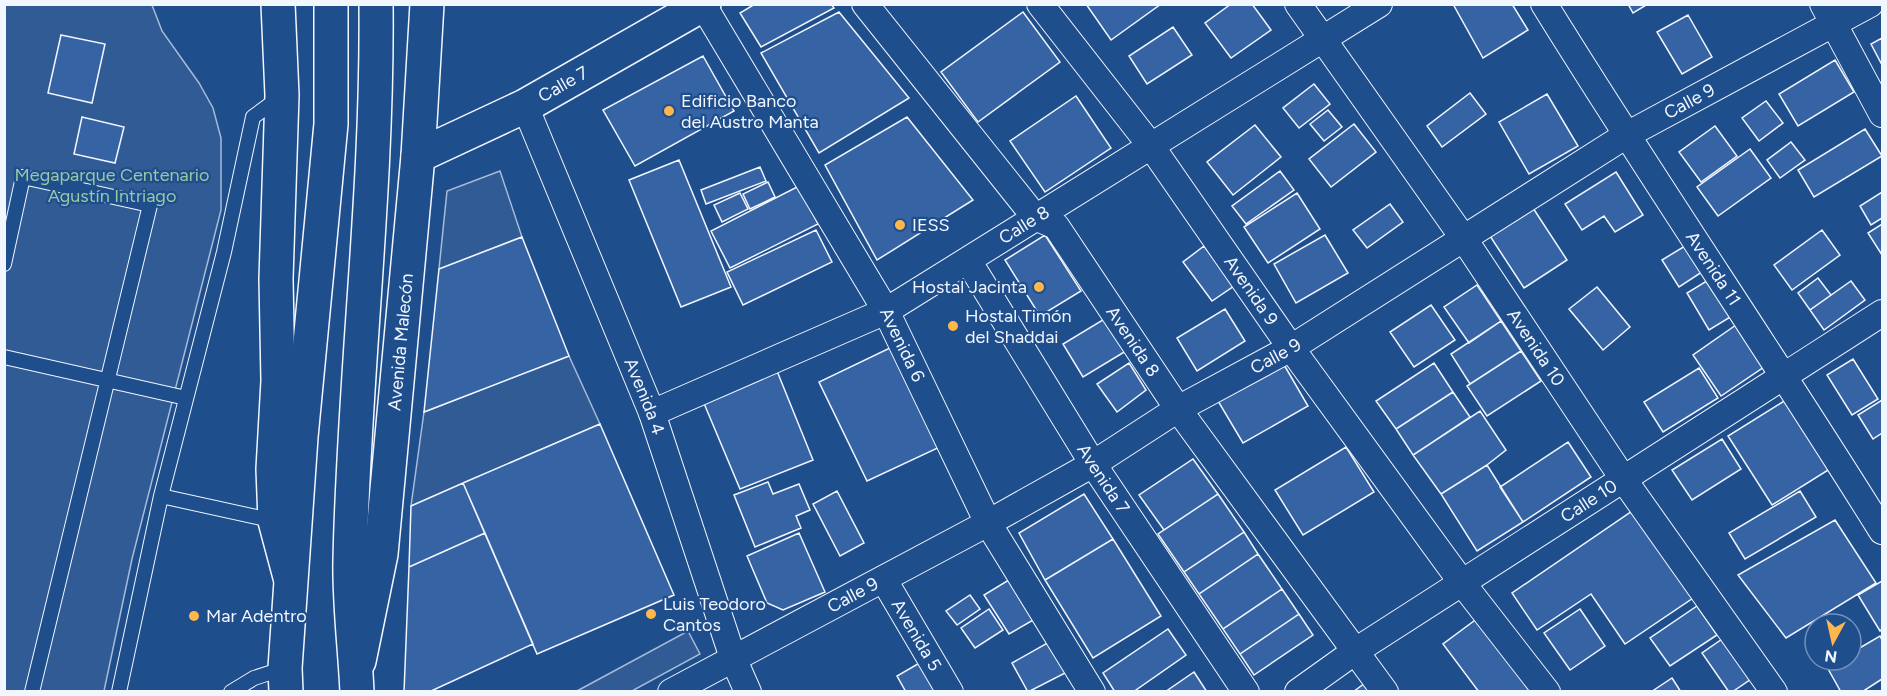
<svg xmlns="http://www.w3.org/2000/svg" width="1887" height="696" font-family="Figtree,sans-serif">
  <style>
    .built { fill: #305b95; stroke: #a8bbd7; stroke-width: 1.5 }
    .building { fill: #3563a3; stroke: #f2f6ff; stroke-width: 1.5 }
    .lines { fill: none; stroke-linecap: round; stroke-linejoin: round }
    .service-casing { stroke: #f2f6ff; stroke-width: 16 }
    .minor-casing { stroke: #f2f6ff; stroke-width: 28 }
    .tertiary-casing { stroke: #f2f6ff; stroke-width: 36 }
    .secondary-casing { stroke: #f2f6ff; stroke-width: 36 }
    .primary-casing { stroke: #f2f6ff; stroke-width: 36 }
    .service { stroke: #1f4e8c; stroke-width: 14 }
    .minor { stroke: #1f4e8c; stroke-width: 26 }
    .tertiary { stroke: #1f4e8c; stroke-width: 33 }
    .secondary { stroke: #1f4e8c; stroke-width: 33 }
    .primary { stroke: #1f4e8c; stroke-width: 33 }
    .poi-dot { fill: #ffb74d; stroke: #1f4e8c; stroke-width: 2 }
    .labels { text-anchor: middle; stroke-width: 4.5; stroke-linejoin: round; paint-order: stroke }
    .street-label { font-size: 18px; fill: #f2f6ff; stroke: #1f4e8c }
    .poi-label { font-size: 18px; fill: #f2f6ff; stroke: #1f4e8c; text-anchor: start }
    .park-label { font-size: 18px; fill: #97c8a6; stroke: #1f4e8c }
  </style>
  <rect width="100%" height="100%" fill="#1f4e8c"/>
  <path class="built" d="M4 5H152L162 31 199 83 213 108 221 138V210L132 559 104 691H5Z
    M500 171 522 237 439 269 447 191Z
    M569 356 600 424 411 506 424 412Z
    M688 631 700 654 632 691H577Z"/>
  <path class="building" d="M755 4H831L834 8 761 47 740 13Z
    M1086 4H1161L1111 40Z
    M1231 4H1252L1271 30 1231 58 1205 23Z
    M1453 4H1512L1528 30 1483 58Z
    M1628 4H1648L1633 13Z
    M839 12 909 98 819 153 761 53Z
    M1023 12 1060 62 978 122 941 72Z
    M1688 15 1712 57 1682 74 1657 32Z
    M1173 27 1192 55 1147 84 1129 56Z
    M61 35 105 44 92 103 48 93Z
    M1882 38V65L1871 44Z
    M703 56 734 111 635 166 603 110Z
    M1835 60 1854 92 1798 126 1779 94Z
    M1314 84 1330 104 1299 128 1283 108Z
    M1470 93 1486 114 1442 147 1427 126Z
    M1547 94 1578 146 1529 174 1499 122Z
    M1076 96 1111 148 1045 192 1010 141Z
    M1766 101 1783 123 1759 141 1742 118Z
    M1328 110 1342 127 1324 141 1310 124Z
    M82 117 124 127 115 163 74 154Z
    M907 117 973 200 877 260 825 165Z
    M1354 124 1376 152 1331 187 1309 159Z
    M1255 125 1281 157 1233 195 1207 162Z
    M1715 126 1737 156 1701 182 1679 152Z
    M1865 129 1882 156 1814 197 1798 170Z
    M1791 142 1805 160 1780 178 1767 160Z
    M1750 149 1771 178 1718 216 1697 187Z
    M679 160 731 287 681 307 629 180Z
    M760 167 766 181 706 204 701 190Z
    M1280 171 1294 190 1246 224 1232 206Z
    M1616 172 1643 215 1615 232 1604 216 1582 230 1565 204Z
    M768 182 775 197 750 209 743 194Z
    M799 186 818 224 730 268 711 231Z
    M1882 192V218L1871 225 1860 206Z
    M740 193 748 209 722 222 714 205Z
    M1297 193 1320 229 1268 263 1244 227Z
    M1390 204 1403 222 1367 248 1353 230Z
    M1533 208 1567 260 1524 288 1490 236Z
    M1882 224V255L1868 233Z
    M816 230 832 262 743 305 727 272Z
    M1822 230 1840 255 1792 290 1774 265Z
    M1045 235 1081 291 1040 316 1005 260Z
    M1325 235 1348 273 1296 303 1274 264Z
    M522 237 569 356 424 412 439 269Z
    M1204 246 1234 286 1212 301 1183 262Z
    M1685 246 1702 272 1679 287 1662 260Z
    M1818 278 1831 295 1810 310 1798 293Z
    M1710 279 1732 316 1709 330 1687 293Z
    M1851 281 1865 300 1824 330 1810 310Z
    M1477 285 1501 321 1469 343 1444 307Z
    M1597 287 1630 327 1603 350 1569 309Z
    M1431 305 1455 340 1414 367 1390 332Z
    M1225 309 1245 341 1197 371 1177 338Z
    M1106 318 1126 351 1083 377 1063 344Z
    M1501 321 1521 351 1470 384 1451 354Z
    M1736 325 1764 367 1721 396 1693 355Z
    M894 346 942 446 867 481 819 382Z
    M1521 351 1541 381 1487 416 1467 386Z
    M1853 359 1878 399 1852 415 1827 375Z
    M1129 363 1146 390 1117 412 1097 384Z
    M1283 363 1308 406 1243 443 1218 401Z
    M1434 363 1453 392 1396 429 1376 401Z
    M1699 368 1718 398 1663 432 1644 402Z
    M777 371 813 460 740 489 703 401Z
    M1453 392 1470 417 1413 455 1396 429Z
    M1789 398 1833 467 1772 505 1728 436Z
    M1882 400V433L1873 439 1858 415Z
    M1480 411 1506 450 1487 465 1441 494 1413 455Z
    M600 424 674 595 537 654 463 483Z
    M1722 439 1741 469 1692 500 1672 470Z
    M1568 442 1591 477 1523 522 1500 487Z
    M1346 447 1374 492 1303 535 1275 490Z
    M1193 459 1218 494 1164 530 1139 495Z
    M1487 465 1523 522 1477 551 1441 494Z
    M768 482 773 494 799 484 810 510 796 516 801 528 755 547 734 495Z
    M463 483 485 533 409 567 411 506Z
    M837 491 864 543 840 556 813 504Z
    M1800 491 1816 517 1745 559 1729 533Z
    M1084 494 1113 539 1045 580 1019 533Z
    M1218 494 1244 532 1184 572 1158 534Z
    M1638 507 1699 594 1625 644 1591 594 1537 630 1512 593Z
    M1835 520 1876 583 1786 638 1738 575Z
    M1244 532 1258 554 1199 594 1184 572Z
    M485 533 533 644 429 692H404L409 567Z
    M799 533 825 592 783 610 767 603 747 556Z
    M1113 539 1161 616 1093 658 1045 580Z
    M1258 554 1282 589 1223 629 1199 594Z
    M1017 575 1042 615 1009 634 984 595Z
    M1882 581V629L1880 631 1858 595Z
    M1282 589 1299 614 1240 654 1223 629Z
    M970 595 980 609 957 625 946 611Z
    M1697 606 1717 635 1670 666 1650 638Z
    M989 609 1003 630 975 648 961 628Z
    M1580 609 1605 646 1570 670 1544 633Z
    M1299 614 1313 635 1254 675 1240 654Z
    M1482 615 1535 692H1479L1443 644Z
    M1168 629 1186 655 1133 692H1115L1103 673Z
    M1728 635 1757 675 1732 692H1729L1702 653Z
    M1880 636 1882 640V679L1862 692H1841L1827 667 1839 660H1851V653Z
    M1058 637 1075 668 1028 692 1012 663Z
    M928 658 948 692H906L897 676Z
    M1194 672 1207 692H1165Z
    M1672 678 1681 692H1651Z
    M1369 680 1377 692H1353Z"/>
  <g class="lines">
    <defs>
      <path id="service" d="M4 264 23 177 150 205 32 692
        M4 357 186 398
        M161 496 275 521
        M119 692 161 496 224 252 253 117 279 98
        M231 692 254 678 285 668"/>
      <g id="minor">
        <path id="s1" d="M865 4 1035 217 1056 226 1178 409 1385 692"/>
        <path id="s2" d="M1040 4 1151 146 1291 348 1463 584 1547 692"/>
        <path id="s3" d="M1298 4 1464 239 1624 480 1774 692"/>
        <path id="s4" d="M1544 4C1654 182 1772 354 1882 531"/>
        <path d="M1823 4 1882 114"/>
        <path id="s5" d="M703 5 886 311 988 523 1092 692"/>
        <path id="s6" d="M525 106 652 413 733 658 748 692"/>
        <path id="s7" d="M969 262 1093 464 1246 692"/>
        <path id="s8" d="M652 413 886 311 1379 4"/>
        <path id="s9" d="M884 580 950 692"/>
        <path id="s10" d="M671 692 988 523 1093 464 1178 409 1291 348 1625 136 1870 4"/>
        <path id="s11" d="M1298 692 1354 652 1882 313"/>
      </g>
      <g id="tertiary">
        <path id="s12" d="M418 156 525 106 704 4"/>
      </g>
      <g id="secondary">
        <path d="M278 4 282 95 276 279 278 381 273 469 275 521 290 577"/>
        <path id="s13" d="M359 661 381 554 418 156 427 4"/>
      </g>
      <path id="primary" d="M286 692 285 668 301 437 331 124V4
        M357 692C355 648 349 603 350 560 354 374 378 190 376 4"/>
    </defs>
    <use href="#service" class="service-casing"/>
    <use href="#minor" class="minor-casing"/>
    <use href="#tertiary" class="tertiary-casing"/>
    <use href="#secondary" class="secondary-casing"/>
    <use href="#primary" class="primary-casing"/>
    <use href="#service" class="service"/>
    <use href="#minor" class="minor"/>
    <use href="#tertiary" class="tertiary"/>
    <use href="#secondary" class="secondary"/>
    <use href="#primary" class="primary"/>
  </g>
  <g class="poi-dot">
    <circle cx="669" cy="111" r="6"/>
    <circle cx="900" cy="225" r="6"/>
    <circle cx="1039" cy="287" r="6"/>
    <circle cx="953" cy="326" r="6"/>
    <circle cx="651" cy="614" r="6"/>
    <circle cx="194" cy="616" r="6"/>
  </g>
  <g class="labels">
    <g class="street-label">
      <text dy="6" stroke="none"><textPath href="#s12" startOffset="162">Calle 7</textPath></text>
      <text dy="6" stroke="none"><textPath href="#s10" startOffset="1178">Calle 9</textPath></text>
      <text dy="6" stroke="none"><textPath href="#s8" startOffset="418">Calle 8</textPath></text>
      <text dy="6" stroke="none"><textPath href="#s4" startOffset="314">Avenida 11</textPath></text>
      <text dy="6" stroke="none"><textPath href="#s2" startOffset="356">Avenida 9</textPath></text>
      <text dy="6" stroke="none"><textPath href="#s1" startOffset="434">Avenida 8</textPath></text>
      <text dy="6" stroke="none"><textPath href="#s13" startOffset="322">Avenida Malecón</textPath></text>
      <text dy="6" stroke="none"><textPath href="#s5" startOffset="394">Avenida 6</textPath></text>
      <text dy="6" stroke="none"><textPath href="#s3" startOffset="418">Avenida 10</textPath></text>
      <text dy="6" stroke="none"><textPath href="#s10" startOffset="692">Calle 9</textPath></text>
      <text dy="6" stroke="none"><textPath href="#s6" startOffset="314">Avenida 4</textPath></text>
      <text dy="6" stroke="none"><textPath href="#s7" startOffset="255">Avenida 7</textPath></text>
      <text dy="6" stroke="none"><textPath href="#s11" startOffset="348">Calle 10</textPath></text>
      <text dy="6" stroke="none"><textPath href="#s10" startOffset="206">Calle 9</textPath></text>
      <text dy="6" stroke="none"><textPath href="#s9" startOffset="64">Avenida 5</textPath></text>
    </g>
    <g class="poi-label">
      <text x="681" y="107">Edificio Banco<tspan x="681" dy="21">del Austro Manta</tspan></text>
      <text x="912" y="231">IESS</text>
      <text x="1027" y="293" text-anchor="end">Hostal Jacinta</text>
      <text x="965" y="322">Hostal Timón<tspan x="965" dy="21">del Shaddai</tspan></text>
      <text x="663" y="610">Luis Teodoro<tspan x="663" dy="21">Cantos</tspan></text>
      <text x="206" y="622">Mar Adentro</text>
    </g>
    <g class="park-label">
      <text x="112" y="181">Megaparque Centenario<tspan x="112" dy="21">Agustín Intriago</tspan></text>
    </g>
  </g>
  <rect width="1887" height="696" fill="none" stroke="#f2f6ff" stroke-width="12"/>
  <g transform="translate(1833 642) rotate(188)"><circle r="28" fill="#1f4e8c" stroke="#7391ba" stroke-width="1.5"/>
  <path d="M0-4.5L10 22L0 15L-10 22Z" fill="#ffb74d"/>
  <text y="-9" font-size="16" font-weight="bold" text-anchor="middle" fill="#f2f6ff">N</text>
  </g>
</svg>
